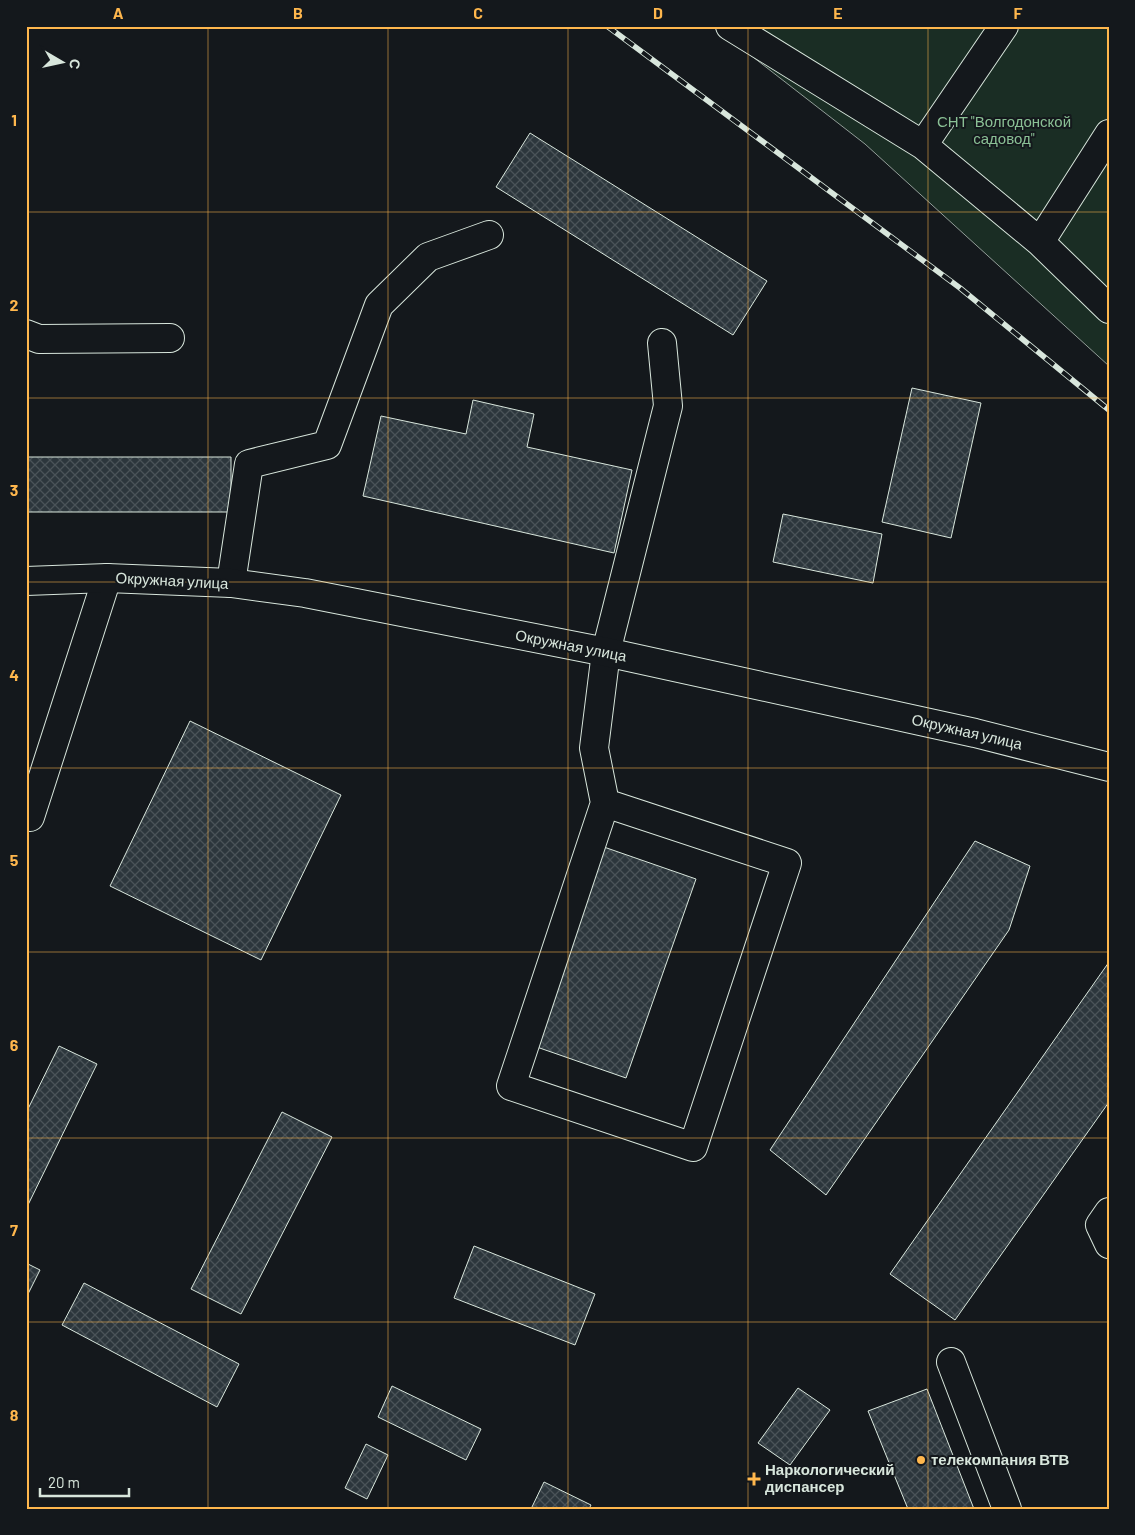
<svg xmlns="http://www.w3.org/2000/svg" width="1135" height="1535" font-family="Barlow,sans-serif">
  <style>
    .green { fill: #1a2d24; stroke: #939e99 }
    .building { fill: url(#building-cross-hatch); stroke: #d8e6dc }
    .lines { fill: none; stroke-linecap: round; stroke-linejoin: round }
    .minor-casing { stroke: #d8e6dc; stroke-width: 30 }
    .major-casing { stroke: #d8e6dc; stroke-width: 30 }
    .minor { stroke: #14181c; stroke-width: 28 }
    .major { stroke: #14181c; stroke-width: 28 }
    .rail-casing { stroke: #d8e6dc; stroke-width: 5.5 }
    .rail { stroke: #14181c; stroke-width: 4; stroke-dasharray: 11; stroke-linecap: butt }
    .grid { fill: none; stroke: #ffb74d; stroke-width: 1; stroke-opacity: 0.55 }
    .poi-dot { fill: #ffb74d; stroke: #14181c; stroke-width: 2 }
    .labels { text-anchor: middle; stroke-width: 4; stroke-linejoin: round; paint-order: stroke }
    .park-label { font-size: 15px; fill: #8ac095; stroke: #14181c }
    .street-label { font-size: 15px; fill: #d8e6dc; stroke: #14181c }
    .poi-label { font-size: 15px; font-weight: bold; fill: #d8e6dc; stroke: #14181c; text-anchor: start }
    .neatline { fill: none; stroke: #ffb74d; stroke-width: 2 }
    .grid-label { font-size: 16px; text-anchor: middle; font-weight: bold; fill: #ffb74d }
  </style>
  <defs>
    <pattern id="building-cross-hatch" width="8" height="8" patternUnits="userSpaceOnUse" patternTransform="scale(1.25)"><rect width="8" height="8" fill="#2c363c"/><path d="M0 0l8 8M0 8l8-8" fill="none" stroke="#4a5358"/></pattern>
  </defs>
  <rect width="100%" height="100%" fill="#14181c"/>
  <path class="green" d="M713 26H1109V366L865 144Z"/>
  <path class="building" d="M530 133 767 281 733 335 496 187Z
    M912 388 981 403 951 538 882 522Z
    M473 400 534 414 527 447 632 470 614 553 363 496 381 416 466 434Z
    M26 457H231V512H26Z
    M783 514 882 534 873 583 773 562Z
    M190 721 341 795 261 960 110 886Z
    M975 841 1030 866 1009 930 826 1195 770 1150Z
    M601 846 696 879 626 1078 531 1045Z
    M1109 962V1102L955 1320 890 1274Z
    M59 1046 97 1064 26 1209V1113Z
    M282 1112 332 1137 241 1314 191 1289Z
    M474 1246 595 1294 575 1345 454 1298Z
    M26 1263 40 1270 26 1298Z
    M84 1283 239 1364 217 1407 62 1325Z
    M392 1386 481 1429 466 1460 378 1417Z
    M798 1388 830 1410 790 1465 758 1443Z
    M927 1389 974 1509H908L868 1411Z
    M366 1444 388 1455 367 1499 345 1488Z
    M544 1482 591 1505 589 1509H531Z"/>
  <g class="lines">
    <defs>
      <path id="minor" d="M730 26 923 145 1040 242 1109 309
        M923 145 1004 26
        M1040 242 1109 134
        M26 334 39 339 170 338
        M231 583 249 464 327 445 379 305 428 257 489 235
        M605 803 787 863 693 1147 511 1086 605 803 594 748 606 652 668 406 662 343
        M30 817 107 578
        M1109 1212 1100 1225 1109 1244
        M951 1362 1007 1509"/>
      <path id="major" d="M26 581 107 578 231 583 305 593 606 652 975 733 1109 767"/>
    </defs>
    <use href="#minor" class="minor-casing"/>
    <use href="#major" class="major-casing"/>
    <use href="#minor" class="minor"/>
    <use href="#major" class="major"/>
    <defs>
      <path id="rail" d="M607 26 960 288 1109 410"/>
    </defs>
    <use href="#rail" class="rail-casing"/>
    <use href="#rail" class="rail"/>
  </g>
  <path class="grid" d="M208 26V1509M388 26V1509M568 26V1509M748 26V1509M928 26V1509M26 212H1109M26 398H1109M26 582H1109M26 768H1109M26 952H1109M26 1138H1109M26 1322H1109"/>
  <g class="poi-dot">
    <circle cx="921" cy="1460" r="5"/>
    <path d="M751.5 1471.5h5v5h5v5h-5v5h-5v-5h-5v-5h5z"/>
  </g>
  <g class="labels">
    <g class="park-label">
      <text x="1004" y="127">СНТ "Волгодонской<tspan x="1004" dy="17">садовод"</tspan></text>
    </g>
    <g class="street-label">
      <text transform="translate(172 581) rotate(3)" y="5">Окружная улица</text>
      <text transform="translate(571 646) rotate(11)" y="5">Окружная улица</text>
      <text transform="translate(967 732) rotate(13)" y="5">Окружная улица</text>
    </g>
    <g class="poi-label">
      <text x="931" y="1465">телекомпания ВТВ</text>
      <text x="765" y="1475">Наркологический<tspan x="765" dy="17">диспансер</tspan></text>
    </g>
  </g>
  <rect width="1135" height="1535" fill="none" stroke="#14181c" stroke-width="55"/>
  <g transform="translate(62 62) rotate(99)" stroke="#14181c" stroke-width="4" paint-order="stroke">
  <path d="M0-4L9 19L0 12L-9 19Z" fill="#d8e6dc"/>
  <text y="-8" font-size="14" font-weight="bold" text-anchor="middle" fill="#d8e6dc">С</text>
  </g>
  <path d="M40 1488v8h89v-8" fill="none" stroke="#d8e6dc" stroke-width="2.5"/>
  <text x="48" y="1488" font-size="15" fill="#d8e6dc" stroke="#14181c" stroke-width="4" paint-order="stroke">20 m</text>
  <rect x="28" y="28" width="1080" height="1480" class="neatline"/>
  <g class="grid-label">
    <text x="118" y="19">A</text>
    <text x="298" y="19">B</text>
    <text x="478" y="19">C</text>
    <text x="658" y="19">D</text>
    <text x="838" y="19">E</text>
    <text x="1018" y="19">F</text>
    <text x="14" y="126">1</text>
    <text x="14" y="311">2</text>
    <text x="14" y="496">3</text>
    <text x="14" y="681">4</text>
    <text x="14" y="866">5</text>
    <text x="14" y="1051">6</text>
    <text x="14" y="1236">7</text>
    <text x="14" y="1421">8</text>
  </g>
</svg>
